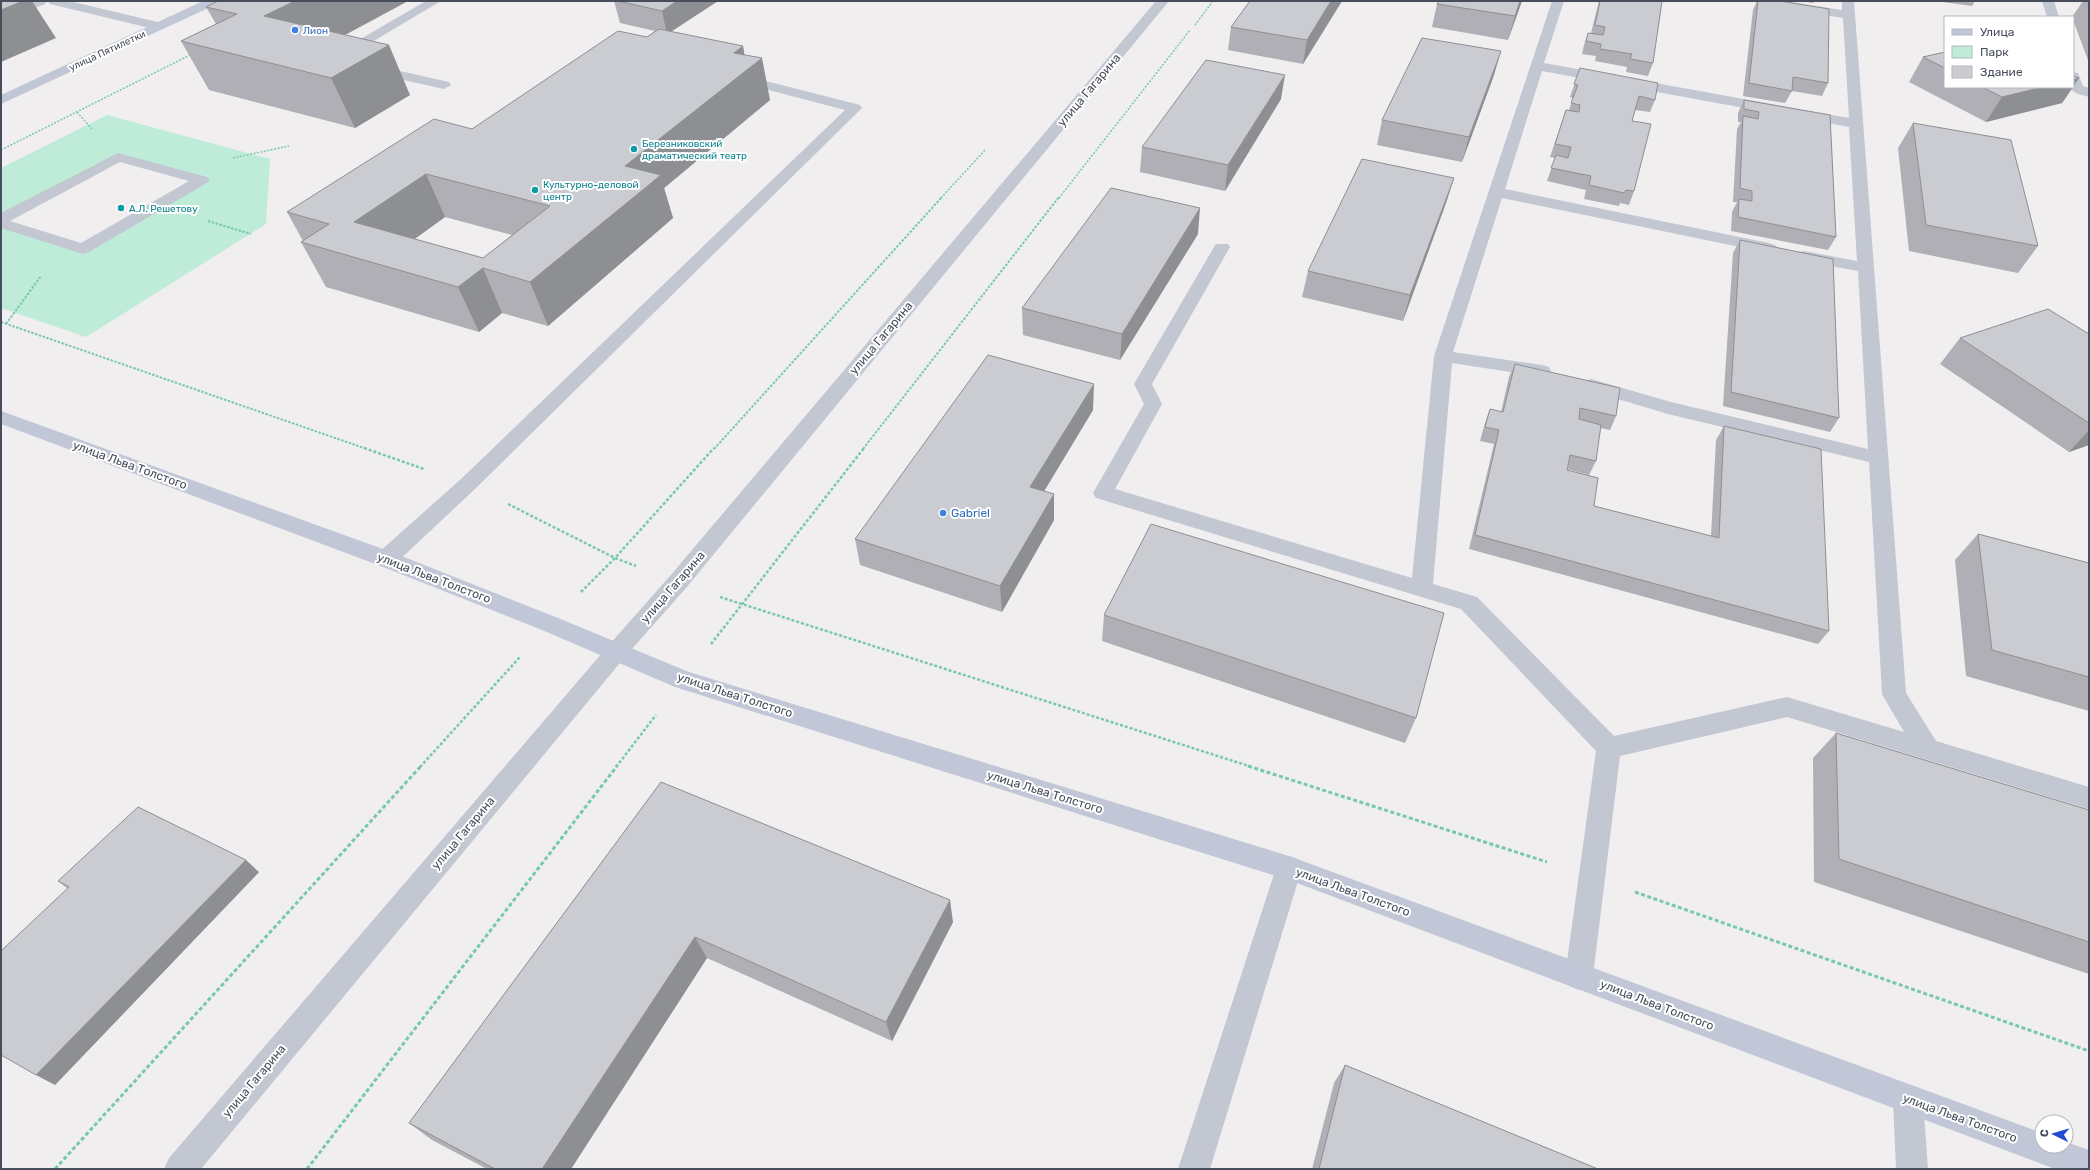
<svg xmlns="http://www.w3.org/2000/svg" width="2090" height="1170" font-family="Rubik,sans-serif">
  <style>
    .green { fill: #beecd9 }
    .lines { fill: none; stroke-linecap: round; stroke-linejoin: round }
    .path-far3 { stroke: #78c8b1; stroke-width: 1.5; stroke-dasharray: 2 1.5; stroke-linecap: butt }
    .path-far2 { stroke: #78c8b1; stroke-width: 2; stroke-dasharray: 2.5 1.5; stroke-linecap: butt }
    .path-far1 { stroke: #78c8b1; stroke-width: 2.5; stroke-dasharray: 3 2; stroke-linecap: butt }
    .path { stroke: #78c8b1; stroke-width: 3; stroke-dasharray: 4 2.5; stroke-linecap: butt }
    .lane { fill: #c2c7d2; fill-rule: evenodd }
    .street { fill: #c2c7d2; fill-rule: evenodd }
    .secondary { fill: #c1c7d6; fill-rule: evenodd }
    .wall { fill: #afafb5; fill-rule: evenodd }
    .shaded-wall { fill: #8e8f93 }
    .building { fill: #cbccd2; stroke: #8e8f93; fill-rule: evenodd }
    .shop-dot { fill: #3f7fe0; stroke: #fff; stroke-width: 1.5 }
    .culture-dot { fill: #0f9aa8; stroke: #fff; stroke-width: 1.5 }
    .labels { text-anchor: middle; stroke-width: 4; stroke-linejoin: round; paint-order: stroke }
    .far-shop-label { font-size: 10px; fill: #366cbe; stroke: #fff; text-anchor: start }
    .far-street-label { font-size: 10px; fill: #474d5a; stroke: #fff }
    .far-culture-label { font-size: 10px; fill: #0d838f; stroke: #fff; text-anchor: start }
    .street-label { font-size: 12px; fill: #474d5a; stroke: #fff }
    .shop-label { font-size: 12px; fill: #366cbe; stroke: #fff; text-anchor: start }
  </style>
  <rect width="100%" height="100%" fill="#f0eeee"/>
  <path class="green" d="M107 115 270 159 266 224 86 337 1 308V223L84 249 202 181 118 157 1 219V168Z"/>
  <g class="lines">
    <path class="path-far3" d="M1195 25 1213 1
      M77 112 92 129
      M1 150 192 54
      M233 158 289 146
      M941 198 985 150
      M1059 198 1190 30"/>
    <path class="path-far2" d="M208 221 251 234
      M1 322 367 449
      M6 324 41 276
      M714 449 942 197
      M863 449 1059 197"/>
    <path class="path-far1" d="M364 448 424 469
      M508 504 615 558 636 566
      M581 592 615 558 714 448
      M720 597 1252 767
      M711 644 864 448
      M420 767 520 657
      M616 767 656 715"/>
    <path class="path" d="M1248 766 1547 862
      M1635 892 2089 1051
      M55 1169 421 766
      M307 1169 617 766"/>
    <path class="lane" d="M30 1H47L45 4 1 22V13Z
      M48 1H69L162 23 164 26 158 30 50 4Z
      M426 1H441L345 58 340 59 333 55Z
      M1552 1H1564L1544 63 1849 118 1843 18 1761 5 1755 1H1784L1842 10V1H1854L1906 693 1936 741 2089 787V809L1787 717 1620 756 1593 976 1589 986 1579 990 1569 986 1565 976 1596 751 1461 609 1096 498 1093 493 1144 404 1134 384 1214 247 1216 244H1228L1230 247 1152 384 1162 404 1115 489 1412 578 1434 356ZM1542 71 1849 127 1857 261 1804 251 1798 252 1796 256 1798 260 1858 271 1868 449 1671 402 1591 379 1584 381 1582 385 1584 389 1668 414 1869 462 1882 694 1904 732 1787 697 1614 736 1477 597 1433 584 1452 363 1542 377 1549 375 1551 371 1549 367 1542 365 1453 352 1502 198 1769 253 1775 251 1777 248 1775 245 1769 243 1505 189Z
      M2042 1H2054L2059 17H2047Z
      M373 65 449 82 451 85 444 89 368 72 366 69 368 66Z
      M2073 72 2078 73 2083 86 2089 88V97C2082 95 2073 94 2070 87H2073Z
      M739 74 860 105 862 108 475 489 394 565 386 567 378 565 375 559 378 553 461 479 845 110 734 81 732 78Z
      M1289 856 1298 859 1302 868 1210 1169H1178L1276 868 1280 859Z
      M1908 1084 1919 1088 1923 1099 1928 1169H1896L1893 1099 1897 1088Z"/>
    <path class="street" d="M1156 1H1169L686 588 624 658 201 1169H164L169 1158 608 646 670 576Z
      M118 153 207 177 210 180 207 183 89 252 83 254 1 228V213ZM120 162 189 181 81 243 10 221Z"/>
    <path class="secondary" d="M203 1H219L217 4 1 104V95Z
      M1 411 394 553 558 618 689 672 1289 856 2042 1133V1146H2066V1142L2089 1150V1169H2055L1289 880 675 687 542 630 378 565 1 424Z"/>
  </g>
  <path class="wall" d="M218 1H408L345 35 410 95 355 128 209 90 181 41 216 24 206 7Z
    M614 1H718L671 32 743 46 744 55 770 100 664 188 673 218 548 326 502 313 479 332 326 287 301 242 303 241 287 212 472 129 647 37 655 31 620 23ZM445 217 512 235 483 258 414 239Z
    M1250 1H1342L1303 64 1228 50 1231 27Z
    M1522 1 1508 40 1432 27 1437 4Z
    M1599 1H1662L1653 63 1648 76 1626 72 1627 67 1595 61 1596 56 1582 54 1584 45 1588 33H1591Z
    M1757 1H1780L1828 83 1822 96 1792 91 1785 103 1743 96 1753 10Z
    M1800 1H1814L1813 3Z
    M1935 1H1975L1972 6Z
    M2083 1H2089V63L2072 17Z
    M1945 52V87H2073L2062 103 1986 122 1909 82 1923 57Z
    M1580 68 1655 100 1650 112 1635 110 1632 121 1634 191 1629 205 1620 203 1619 206 1584 199 1586 190 1547 181 1555 158 1550 157 1566 110H1569L1573 98 1570 97Z
    M1494 75 1462 162 1377 145 1382 120Z
    M1281 99 1225 191 1140 172 1142 147Z
    M1744 100 1830 115 1836 237 1828 250 1731 231 1732 212 1737 202H1733L1737 129 1741 122H1738V113Z
    M1913 123 2038 246 2018 273 1909 251 1898 148Z
    M1454 178 1446 203 1403 321 1302 297 1308 271Z
    M1198 234 1120 360 1023 335 1022 308Z
    M1740 240 1839 418 1830 432 1723 406 1733 253Z
    M2089 334V445L2069 452 1940 364 1960 338Z
    M1515 364 1616 416 1610 430 1600 428 1596 461 1589 475 1567 469V470L1594 506 1711 536 1716 440 1724 426 1829 631 1818 644 1469 549 1494 444 1480 441 1485 423 1490 409 1501 412 1509 377Z
    M1093 410 1044 491 1054 494V520L1002 612 860 565 855 539Z
    M1978 534 2089 563V711L1966 676 1955 560Z
    M1104 615 1416 718 1405 743 1102 641Z
    M1836 733 2089 810V974L1814 882 1813 758Z
    M661 782 953 922 892 1041 707 958 571 1169H487L432 1140 409 1123Z
    M259 872 55 1085 67 888 58 881Z
    M1345 1065 1598 1169H1312L1334 1083Z"/>
  <path class="shaded-wall" d="M23 1H32L56 38 1 62V10Z
    M295 1H408L289 65 264 16Z
    M677 1H718L667 34 662 11Z
    M1331 1H1342L1303 64 1307 40Z
    M1520 1H1522L1508 40 1515 16Z
    M389 45 410 95 355 128 331 78Z
    M743 46 747 70 762 58 770 100 664 188 673 218 548 326 530 282 625 166 734 53Z
    M1501 51 1494 75 1462 162 1469 137Z
    M1285 75 1281 99 1225 191 1228 165Z
    M2079 78 2073 87V80Z
    M2043 87H2073L2062 103 1986 122 2002 97Z
    M426 174 445 217 379 265 354 222Z
    M1454 178 1446 203 1403 321 1410 295Z
    M1200 208 1198 234 1120 360 1122 334Z
    M483 268 502 313 479 332 458 287Z
    M1094 384 1093 410 1031 513 1030 487Z
    M2089 430V445L2069 452Z
    M1054 494V520L1002 612 1000 586Z
    M246 860 259 872 55 1085 36 1075Z
    M950 900 953 922 892 1041 886 1022Z
    M695 937 707 958 571 1169H542Z"/>
  <path class="building" d="M1 1H23L1 10Z
    M218 1H295L264 16 389 45 331 78 181 41 237 14 206 7Z
    M618 1H677L662 11Z
    M1250 1H1331L1307 40 1231 27Z
    M1439 1H1520L1515 16 1437 4Z
    M1600 1H1662L1653 63 1630 59 1632 54 1600 49 1601 44 1586 41 1588 33 1603 35 1605 27 1595 25Z
    M1758 1H1780L1829 9 1828 83 1793 77 1792 91 1749 83Z
    M659 29 743 46 734 53 762 58 625 166 661 175 530 282 483 268 458 287 301 242 329 224 287 212 434 119 472 129 618 31 647 37ZM426 174 550 206 483 258 354 222Z
    M1422 38 1501 51 1469 137 1382 120Z
    M1945 52V68L1923 57Z
    M1206 60 1285 75 1228 165 1142 147Z
    M1580 68 1658 83 1655 100 1639 96 1632 121 1651 124 1634 191 1626 190 1624 193 1589 185 1591 176 1551 168 1556 155 1568 158 1571 147 1555 144 1566 110 1579 112 1580 105 1571 103 1578 85 1574 84Z
    M2073 76 2079 78 2073 80Z
    M1982 87H2043L2002 97Z
    M1744 100 1830 115 1836 237 1738 217 1739 199 1752 201V191L1740 188 1743 116 1758 119 1759 112 1744 109Z
    M1913 123 2011 140 2038 246 1926 225Z
    M1362 159 1454 178 1410 295 1308 271Z
    M1111 188 1200 208 1122 334 1022 308Z
    M1740 240 1833 259 1839 418 1731 392Z
    M2048 309 2089 334V423L1960 338Z
    M988 355 1094 384 1030 487 1054 494 1000 586 855 539Z
    M1515 364 1620 388 1616 416 1580 408 1579 419 1601 425 1596 461 1570 455 1567 470 1598 478 1594 506 1719 538 1724 426 1821 449 1829 631 1475 535 1499 430 1485 427 1490 409 1503 412Z
    M1151 524 1444 613 1416 718 1104 615Z
    M1978 534 2089 563V677L1992 650Z
    M1836 733 2089 810V942L1839 859Z
    M661 782 950 900 886 1022 695 937 542 1169H495L409 1123Z
    M138 807 246 860 36 1075 1 1055V951L69 887 58 881Z
    M1345 1065 1598 1169H1319Z"/>
  <g class="shop-dot">
    <circle cx="295" cy="30" r="4"/>
    <circle cx="943" cy="513" r="4"/>
  </g>
  <g class="culture-dot">
    <circle cx="634" cy="149" r="4"/>
    <circle cx="535" cy="190" r="4"/>
    <circle cx="121" cy="208" r="4"/>
  </g>
  <g class="labels">
    <g class="far-shop-label">
      <text x="303" y="34">Лион</text>
    </g>
    <g class="far-street-label">
      <text transform="translate(107 50) rotate(-25)" y="4">улица Пятилетки</text>
    </g>
    <g class="far-culture-label">
      <text x="642" y="147">Березниковский<tspan x="642" dy="12">драматический театр</tspan></text>
      <text x="543" y="188">Культурно-деловой<tspan x="543" dy="12">центр</tspan></text>
      <text x="129" y="212">А.Л. Решетову</text>
    </g>
    <g class="street-label">
      <text transform="translate(1089 90) rotate(-50)" y="4">улица Гагарина</text>
      <text transform="translate(881 338) rotate(-50)" y="4">улица Гагарина</text>
      <text transform="translate(130 465) rotate(20)" y="4">улица Льва Толстого</text>
      <text transform="translate(434 578) rotate(21)" y="4">улица Льва Толстого</text>
      <text transform="translate(673 587) rotate(-49)" y="4">улица Гагарина</text>
      <text transform="translate(735 695) rotate(18)" y="4">улица Льва Толстого</text>
      <text transform="translate(1045 792) rotate(17)" y="4">улица Льва Толстого</text>
      <text transform="translate(463 833) rotate(-50)" y="4">улица Гагарина</text>
      <text transform="translate(1353 892) rotate(20)" y="4">улица Льва Толстого</text>
      <text transform="translate(1657 1005) rotate(21)" y="4">улица Льва Толстого</text>
      <text transform="translate(254 1081) rotate(-50)" y="4">улица Гагарина</text>
      <text transform="translate(1960 1118) rotate(20)" y="4">улица Льва Толстого</text>
    </g>
    <g class="shop-label">
      <text x="951" y="517">Gabriel</text>
    </g>
  </g>
  <rect width="2090" height="1170" fill="none" stroke="#474d5a" stroke-width="4"/>
  <rect x="1944" y="16" width="130" height="72" fill="#ffffff" stroke="#b5b8bd"/>
  <rect x="1952" y="29" width="20" height="6" fill="#c1c7d6" stroke="#b5b8bd"/>
  <text x="1980" y="36" font-size="12" fill="#474d5a">Улица</text>
  <rect x="1952" y="46" width="20" height="12" fill="#beecd9" stroke="#b5b8bd"/>
  <text x="1980" y="56" font-size="12" fill="#474d5a">Парк</text>
  <rect x="1952" y="66" width="20" height="12" fill="#cbccd2" stroke="#b5b8bd"/>
  <text x="1980" y="76" font-size="12" fill="#474d5a">Здание</text>
  <g transform="translate(2054 1134) rotate(275)"><circle r="19" fill="#ffffff" stroke="#b5b8bd"/>
  <path d="M0-3L7 15L0 10L-7 15Z" fill="#234cd5"/>
  <text y="-6" font-size="11" font-weight="bold" text-anchor="middle" fill="#474d5a">С</text>
  </g>
</svg>
